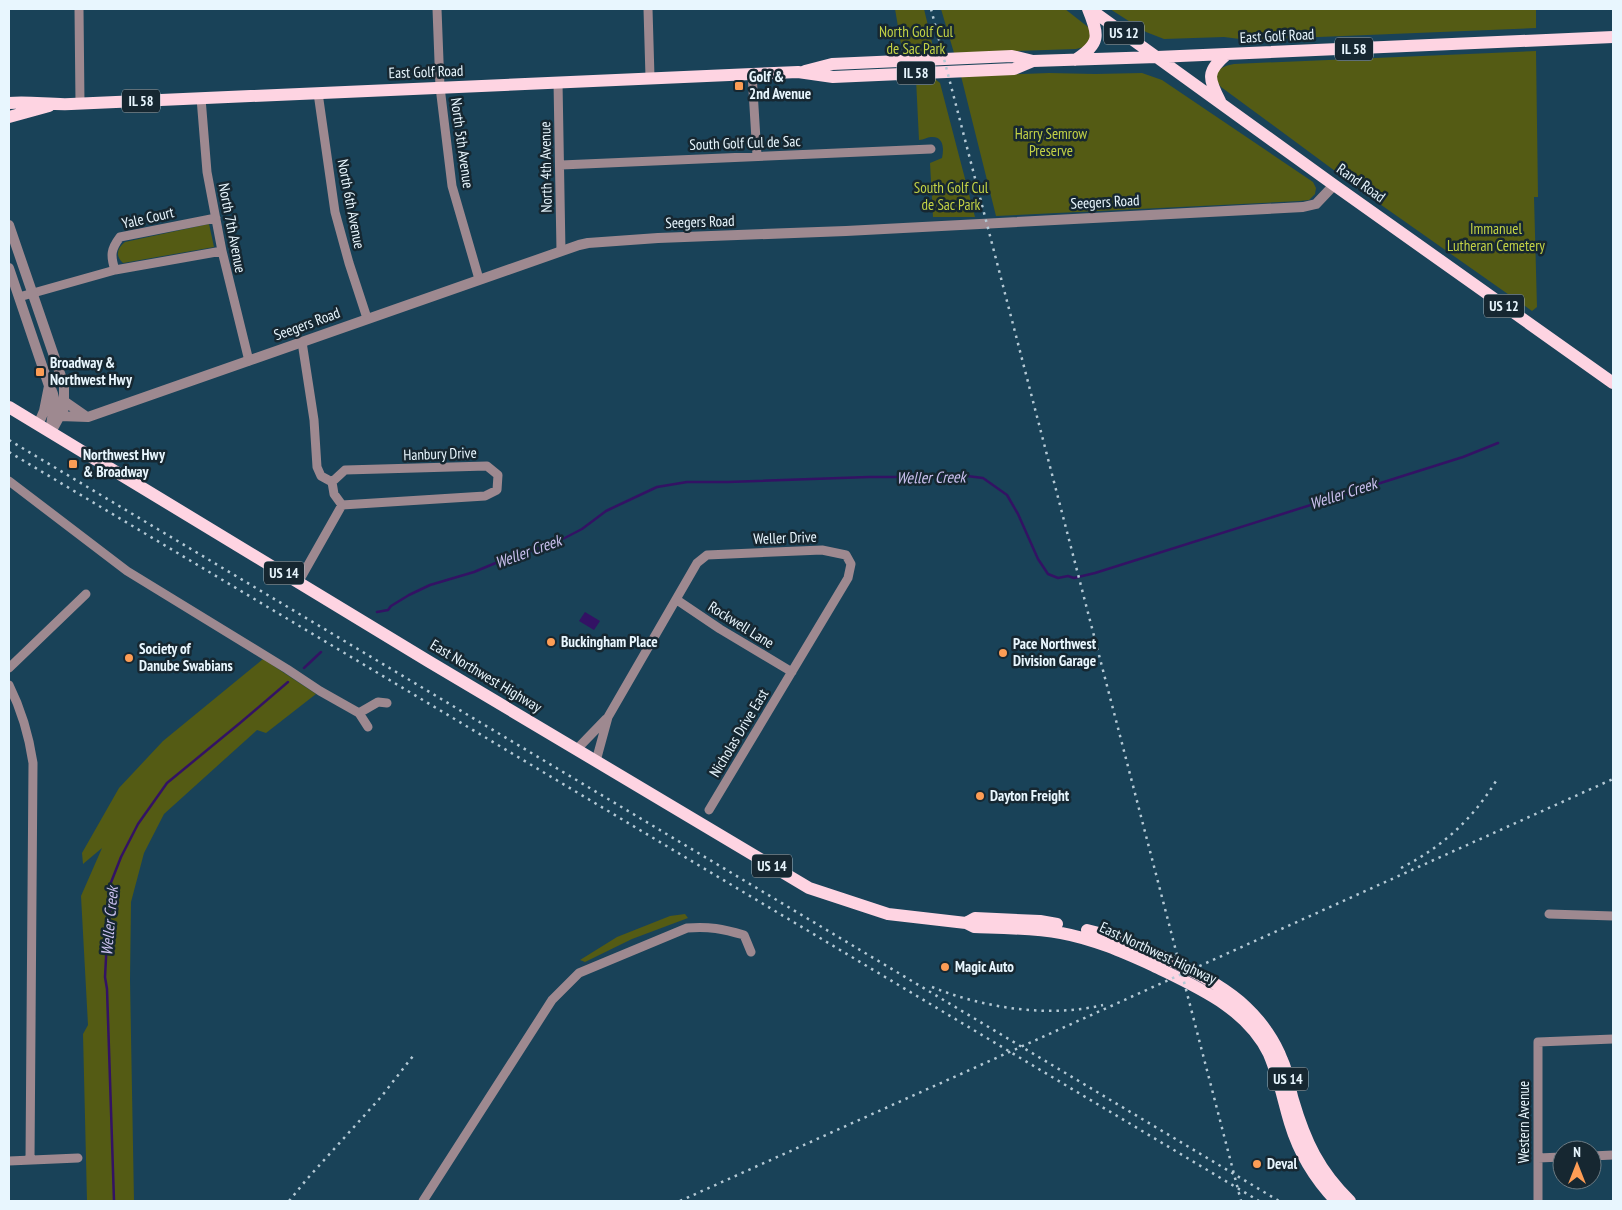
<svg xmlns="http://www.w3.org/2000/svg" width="1622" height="1210" font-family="'PT Sans Narrow',sans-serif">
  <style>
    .green { fill: #545b14 }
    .water { fill: #331264 }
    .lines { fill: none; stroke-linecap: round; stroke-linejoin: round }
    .stream { stroke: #331264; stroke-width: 2.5 }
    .minor { stroke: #9e8990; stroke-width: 9 }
    .tertiary { stroke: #9e8990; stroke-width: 10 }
    .primary { stroke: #fed4e2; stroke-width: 12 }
    .rail { stroke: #b4c9d5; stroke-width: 2.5; stroke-dasharray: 2.5 5; stroke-linecap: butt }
    .poi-dot { fill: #fd9d55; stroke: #162731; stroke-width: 2 }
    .labels { text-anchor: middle; stroke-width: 5; stroke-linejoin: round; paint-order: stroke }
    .shield { fill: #162731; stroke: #a9b8c0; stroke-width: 1 }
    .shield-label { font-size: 14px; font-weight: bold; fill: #e8f6fe }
    .park-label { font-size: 15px; fill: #c3d245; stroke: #162731 }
    .street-label { font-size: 15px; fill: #e8f6fe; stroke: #162731 }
    .poi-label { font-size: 15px; font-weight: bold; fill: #e8f6fe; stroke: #162731; text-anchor: start }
    .water-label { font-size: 16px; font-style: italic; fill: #cbc1ef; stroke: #162731 }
  </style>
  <rect width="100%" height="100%" fill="#194258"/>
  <path class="green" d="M895 9H924L935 55 903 56Z
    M941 9H1065L1088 27 1092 36 1084 47 1076 49 954 53Z
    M1110 9H1536V28L1248 40 1224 37 1164 39 1146 32Z
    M1536 51 1538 197H1534L1537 307 1532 311 1377 202 1221 87C1209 73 1221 66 1234 64Z
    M1049 73 1095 74 1142 73 1162 80 1313 182 1316 188 1315 194 1309 200 1300 201 996 216 961 76Z
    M916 79H935L940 83 975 217H933L930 163 942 158C944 149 944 136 931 137 927 137 924 140 919 140Z
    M209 224 214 247 123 263C115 256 117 248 125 242Z
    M263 659 316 694 266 733 257 730 164 814 144 853 131 902 130 980 134 1201H87L83 1034 88 1025 81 896 102 848 83 864 82 853 119 788 163 741Z
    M685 914 688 918 632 939 585 962 580 960 617 937 670 916Z"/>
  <path class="water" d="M585 612 600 621 594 630 579 621Z"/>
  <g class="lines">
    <path class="stream" d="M377 612 388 610 391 606 409 595 430 585 474 572 498 562 557 542 582 529 606 511 657 487 687 482H728L869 477H937L951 474 983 478 1007 495 1018 514 1038 559 1048 574 1058 578 1068 576 1074 578 1095 573 1463 457 1498 443
      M304 668 321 652
      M114 1201 107 989 105 977 108 920 111 908 110 885 121 857 138 824 167 783 240 723 288 682"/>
    <path class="minor" d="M79 9 80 103
      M437 9 440 87 452 186 479 279
      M648 9 650 77
      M752 74 757 156
      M558 82 561 251
      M318 93 335 212 349 263 367 318
      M201 98 207 172 222 251 249 361
      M561 165 931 149
      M115 270C110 255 111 249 120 237L216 218
      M19 297 115 270 222 251
      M302 342 314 420 317 467 321 476 332 482
      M487 466 498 475 497 490 485 496 342 505 334 494 332 482 345 470Z
      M9 481 127 571 287 669 320 691 359 713 368 727
      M299 581 342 505
      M677 600 720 629 792 672
      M9 668 86 594
      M9 685C21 709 29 736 33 763L30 1160
      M359 713 378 702 387 703
      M577 749 606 719
      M596 761 608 717 697 563 707 555 822 550 846 555 851 564 848 578 709 810
      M1549 914 1613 916
      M1592 1156 1613 1155
      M1538 1158 1562 1157
      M9 1161 78 1158
      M423 1201 552 1000 579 973 687 928C709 926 723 929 744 935L751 952
      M1538 1201V1042L1613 1039"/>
    <path class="tertiary" d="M9 225 64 385V408L51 432
      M9 268 49 386 44 411 38 425
      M50 387C59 402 51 413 51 429
      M64 401 87 417
      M60 416 88 417 579 245 588 243 658 238 846 231 1303 207 1316 204 1334 185"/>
    <path class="primary" d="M1090 9 1334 185 1613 383
      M1075 60C1101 43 1099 36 1088 9
      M805 71 832 64 1012 56 1033 61 1157 57 1613 37
      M1220 101C1208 78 1206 72 1227 54
      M9 103C30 101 50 105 71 104L752 74 798 72 833 77 1014 69 1033 61
      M9 117 49 106
      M9 407 428 661 809 888 888 914 966 923 974 927C1003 928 1032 928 1061 933 1094 939 1123 952 1154 966 1197 987 1247 1008 1269 1054 1279 1077 1283 1100 1290 1123 1299 1153 1315 1179 1336 1201
      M966 923 975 918 1040 921 1057 924
      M1087 930C1133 941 1211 974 1246 1007 1261 1021 1275 1041 1282 1060 1288 1072 1289 1087 1293 1100 1305 1141 1319 1171 1350 1201"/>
    <path class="rail" d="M931 9 1241 1201
      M9 440 1279 1201
      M9 452 1259 1201
      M1401 868C1442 847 1472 820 1496 781
      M932 987C984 1008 1048 1018 1103 1005
      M289 1201 307 1179 381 1097 413 1056
      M680 1201 1613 779"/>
  </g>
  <g class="poi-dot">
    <rect x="734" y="81" width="10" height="10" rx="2.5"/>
    <rect x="35" y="367" width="10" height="10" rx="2.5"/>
    <rect x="68" y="459" width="10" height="10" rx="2.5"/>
    <circle cx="551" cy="642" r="5"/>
    <circle cx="1003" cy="653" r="5"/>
    <circle cx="129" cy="658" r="5"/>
    <circle cx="980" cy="796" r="5"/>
    <circle cx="945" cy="967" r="5"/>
    <circle cx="1257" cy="1164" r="5"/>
  </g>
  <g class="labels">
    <g class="shield">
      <rect x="1104" y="21.5" width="40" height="23" rx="4"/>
      <rect x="1335" y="37.5" width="38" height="23" rx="4"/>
      <rect x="897" y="61.5" width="38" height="23" rx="4"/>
      <rect x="122" y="89.5" width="38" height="23" rx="4"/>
      <rect x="1484" y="294.5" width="40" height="23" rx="4"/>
      <rect x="264" y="561.5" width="40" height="23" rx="4"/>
      <rect x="752" y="854.5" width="40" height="23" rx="4"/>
      <rect x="1268" y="1067.5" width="40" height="23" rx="4"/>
    </g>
    <g class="shield-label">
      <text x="1124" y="38">US 12</text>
      <text x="1354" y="54">IL 58</text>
      <text x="916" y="78">IL 58</text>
      <text x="141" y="106">IL 58</text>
      <text x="1504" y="311">US 12</text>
      <text x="284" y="578">US 14</text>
      <text x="772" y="871">US 14</text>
      <text x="1288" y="1084">US 14</text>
    </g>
    <g class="park-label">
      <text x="916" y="37">North Golf Cul<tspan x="916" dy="17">de Sac Park</tspan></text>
      <text x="1051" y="139">Harry Semrow<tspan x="1051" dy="17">Preserve</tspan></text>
      <text x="951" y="193">South Golf Cul<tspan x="951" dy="17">de Sac Park</tspan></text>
      <text x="1496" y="234">Immanuel<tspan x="1496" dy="17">Lutheran Cemetery</tspan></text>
    </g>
    <g class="street-label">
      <text transform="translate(1277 36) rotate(-3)" y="5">East Golf Road</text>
      <text transform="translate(426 72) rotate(-2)" y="5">East Golf Road</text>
      <text transform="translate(462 143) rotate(82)" y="5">North 5th Avenue</text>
      <text transform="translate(745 143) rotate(-2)" y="5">South Golf Cul de Sac</text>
      <text transform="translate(546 167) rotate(-91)" y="5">North 4th Avenue</text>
      <text transform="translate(1361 183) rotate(35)" y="5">Rand Road</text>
      <text transform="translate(1105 202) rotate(-3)" y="5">Seegers Road</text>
      <text transform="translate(351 204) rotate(79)" y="5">North 6th Avenue</text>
      <text transform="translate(148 218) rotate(-13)" y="5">Yale Court</text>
      <text transform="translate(700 222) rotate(-2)" y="5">Seegers Road</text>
      <text transform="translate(232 228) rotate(79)" y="5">North 7th Avenue</text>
      <text transform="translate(307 324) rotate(-20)" y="5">Seegers Road</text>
      <text transform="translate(440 454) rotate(-2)" y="5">Hanbury Drive</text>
      <text transform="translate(785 538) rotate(-2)" y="5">Weller Drive</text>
      <text transform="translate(741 625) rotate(32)" y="5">Rockwell Lane</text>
      <text transform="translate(486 676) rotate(31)" y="5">East Northwest Highway</text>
      <text transform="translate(739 733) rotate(-59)" y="5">Nicholas Drive East</text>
      <text transform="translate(1158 953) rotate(25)" y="5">East Northwest Highway</text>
      <text transform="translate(1524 1122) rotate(-90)" y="5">Western Avenue</text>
    </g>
    <g class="poi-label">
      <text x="749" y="82">Golf &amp;<tspan x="749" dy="17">2nd Avenue</tspan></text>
      <text x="50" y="368">Broadway &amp;<tspan x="50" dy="17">Northwest Hwy</tspan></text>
      <text x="83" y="460">Northwest Hwy<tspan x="83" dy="17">&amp; Broadway</tspan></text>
      <text x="561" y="647">Buckingham Place</text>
      <text x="1013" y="649">Pace Northwest<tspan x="1013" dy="17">Division Garage</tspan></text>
      <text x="139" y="654">Society of<tspan x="139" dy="17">Danube Swabians</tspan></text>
      <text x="990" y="801">Dayton Freight</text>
      <text x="955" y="972">Magic Auto</text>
      <text x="1267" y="1169">Deval</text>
    </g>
    <g class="water-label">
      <text transform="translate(931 477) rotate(-1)" y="6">Weller Creek</text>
      <text transform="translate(1343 493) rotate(-18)" y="6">Weller Creek</text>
      <text transform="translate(528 551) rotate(-20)" y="6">Weller Creek</text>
      <text transform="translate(109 921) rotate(-85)" y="6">Weller Creek</text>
    </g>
  </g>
  <rect width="1622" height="1210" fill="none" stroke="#e8f6fe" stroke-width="20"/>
  <g transform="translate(1577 1165)"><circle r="24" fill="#162731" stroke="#6a7a83"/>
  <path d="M0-4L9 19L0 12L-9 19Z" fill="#fd9d55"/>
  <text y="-8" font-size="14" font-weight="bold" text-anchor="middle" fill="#e8f6fe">N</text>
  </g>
</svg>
